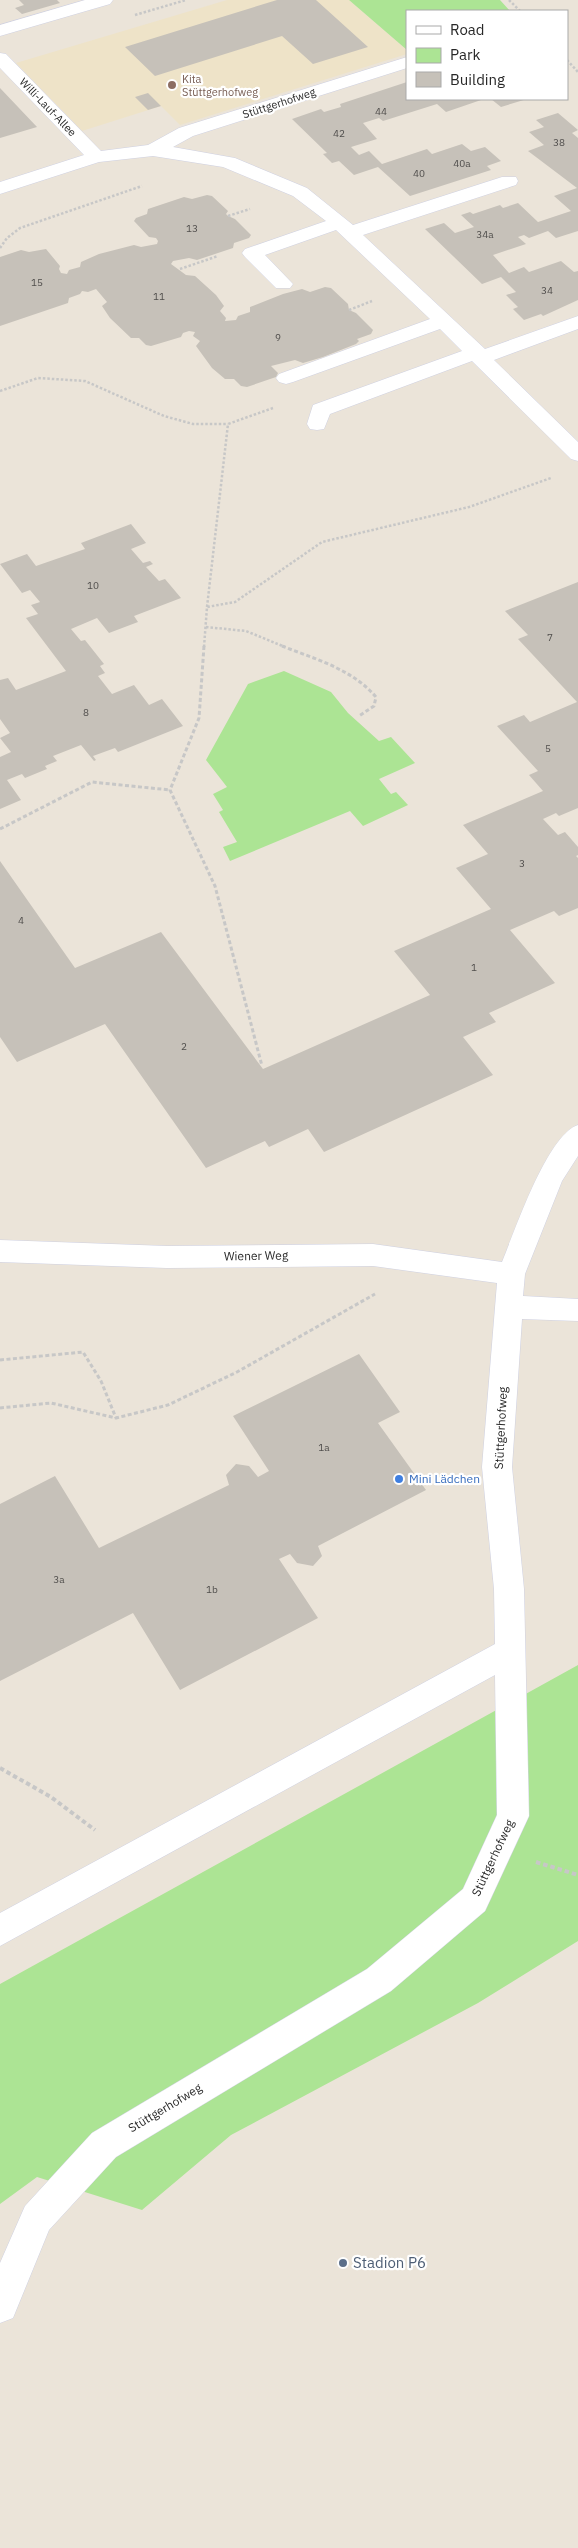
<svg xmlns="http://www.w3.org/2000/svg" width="578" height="2548" font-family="'IBM Plex Sans',sans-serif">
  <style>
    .education { fill: #eee3c8 }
    .green { fill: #ace494 }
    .building { fill: #c6c1b9 }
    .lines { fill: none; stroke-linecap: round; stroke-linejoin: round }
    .minor-casing { stroke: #cfd1e2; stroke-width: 1 }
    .path-far2 { stroke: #c7c7c7; stroke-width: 2.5; stroke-dasharray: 2.5 2; stroke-linecap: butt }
    .path-far1 { stroke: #c7c7c7; stroke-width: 3; stroke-dasharray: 4 2.5; stroke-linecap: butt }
    .path { stroke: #c7c7c7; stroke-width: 4; stroke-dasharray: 4.5 3; stroke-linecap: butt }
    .minor { fill: #fff; fill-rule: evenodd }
    .education-dot { fill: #8d6e63; stroke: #fff; stroke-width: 2 }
    .shop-dot { fill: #3f7fe0; stroke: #fff; stroke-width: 2 }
    .service-dot { fill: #5c6f8a; stroke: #fff; stroke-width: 2 }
    .labels { text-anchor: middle; stroke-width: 4.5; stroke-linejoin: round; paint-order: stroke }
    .number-label { font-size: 10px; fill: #504e4c }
    .far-education-label { font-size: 11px; fill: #785e54; stroke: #fff; text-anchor: start }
    .far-street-label { font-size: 11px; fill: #282828; stroke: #fff }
    .street-label { font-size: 12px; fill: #282828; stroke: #fff }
    .shop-label { font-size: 12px; fill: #366cbe; stroke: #fff; text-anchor: start }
    .near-service-label { font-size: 15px; fill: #4e5e75; stroke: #fff; text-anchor: start }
  </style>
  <rect width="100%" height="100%" fill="#ebe4d9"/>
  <path class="education" d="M227 0H349L407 50V54L180 125 161 106 82 131 16 63Z"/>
  <path class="green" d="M349 0H500L510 11H407V50Z
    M284 671 331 692 348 713 379 741 391 737 415 763 379 779 391 794 396 792 408 805 363 826 350 811 230 861 223 847 237 842 219 812 223 810 213 794 227 787 206 760 248 684Z
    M578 1665V1941L478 2003 231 2135 142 2210 37 2177 0 2204V1984Z"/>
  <path class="building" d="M19 0H57L60 3 22 14 15 8 24 5Z
    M277 0H316L368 47 313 64 282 36 155 76 125 47Z
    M407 82V99H484L446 112 437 104 383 121 379 118 363 123 377 139 351 147 359 155 369 151 382 164 427 149 432 154 462 144 471 151 485 147 501 161 487 166 491 170 410 196 378 167 354 175 339 161 332 163 323 154 327 153 292 119 321 109 324 112 341 107 340 104Z
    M0 88 37 127 0 138Z
    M148 93 161 106 148 110 135 97Z
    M491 99H527L501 107Z
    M558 113 578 130 572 133 578 138V231L556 238 548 231 529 238 524 235 518 237 526 244 493 255 509 273 524 267 529 272 561 261 574 272 578 271V300L543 316 541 314 524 320 513 309 518 307 506 295 516 292 501 277 482 284 425 229 444 223 455 233 474 227 461 215 470 212 473 214 500 205 503 208 518 203 538 222 571 211 554 196 577 188 528 151 544 145 529 132 544 127 536 120Z
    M207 195 212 196 228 211 226 214 228 216 235 219 251 235 249 238 234 243 233 248 197 260 189 258 173 261 171 264 186 275 195 276 216 295 224 306 220 311 226 318 225 321 236 320 238 316 250 312V307L283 294 302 289 310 292 325 287 331 288 348 304 349 310 356 313 373 330 371 334 357 339 359 341 356 344 323 357 303 363 295 360 271 366 278 373 276 377 247 387 241 386 234 379H225L212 368 196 346 200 341 193 336 195 332 189 331 183 333 181 337 151 346 146 345 139 338H131L110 318 102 306 107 302 96 289 88 292 82 291 80 294 69 298 68 303 0 326V257L21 250 29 252 46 249 60 266 59 269 61 273 67 274 69 270 80 267 81 262 99 254 134 245 141 247 157 244 158 241 156 238 149 237 134 221 136 218 147 214 148 209 184 197 192 199Z
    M131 524 146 543 131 549 143 563 150 561 153 564 146 567 159 581 165 579 181 598 134 616 138 622 109 633 97 618 71 629 81 641 85 640 104 664 100 666 105 673 98 676 112 694 134 685 149 705 162 699 183 726 118 752 115 748 93 756 96 760 94 761 81 745 53 756 57 761 45 766 47 769 25 778 22 774 7 780 21 800 0 809V757L11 752 0 738 10 733 0 719V680L8 678 16 690 66 671 26 618 38 614 31 605 40 602 30 590 22 593 0 564 27 554 36 566 85 549 81 543Z
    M578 582V808L559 816 556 813 543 819 558 835 565 832 578 847V855L576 856 578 858V908L559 916 554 911 510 930 555 983 489 1013 496 1022 463 1037 493 1075 324 1152 308 1129 269 1147 265 1141 206 1168 105 1024 17 1062 0 1037V861L75 968 161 932 263 1069 430 995 394 951 491 909 456 868 488 854 463 825 543 791 529 775 538 771 497 726 524 715 530 722 577 702 518 639 528 635 505 611Z
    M359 1354 400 1412 378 1423 426 1490 318 1546 322 1556 313 1566 297 1563 290 1554 279 1559 318 1618 180 1690 133 1613 0 1681V1504L55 1476 99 1548 229 1485 226 1475 236 1464 249 1466 258 1477 269 1471 233 1416Z"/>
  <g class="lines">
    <defs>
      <path id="minor" d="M85 0H113L110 4 0 36V25Z
        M0 53 6 54 101 151 148 145 179 128 407 57V68L193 136 173 147 235 158 307 188 353 225 502 177H516L518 181 516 185 363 235 485 349 578 316V329L494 360 578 442V461L571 459 472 361 330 414 324 429 317 430 310 429 307 424 313 405 462 351 440 329 293 382 286 384 279 382 276 378 279 374 430 319 336 230 265 255 293 284 290 288H276L245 257 242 253 245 249 326 221 293 196 223 167 153 156 99 162 0 194V182L84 155 0 68Z
        M578 1125V1156L562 1181 525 1274 523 1296 578 1299V1321L522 1319 512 1467 524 1589 529 1816 485 1911 391 1991 116 2157 49 2230 13 2318 0 2323V2263L25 2206 92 2133 367 1969 463 1889 497 1815 495 1675 0 1946V1913L495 1644 494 1589 482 1467 497 1283 373 1266 167 1268 0 1262V1240L167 1246 373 1244 502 1262C515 1231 547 1135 578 1125Z"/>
    </defs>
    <use href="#minor" class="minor-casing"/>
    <path class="path-far2" d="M509 0 520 11
      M135 15 186 0
      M567 60 578 72
      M228 216 250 209
      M0 248 7 238 20 228 142 186
      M180 269 218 256
      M349 310 372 301
      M0 391 38 378 85 381 164 416 193 424H228
      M207 607 228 424 273 408
      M206 627 246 631 285 647
      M204 647 207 607 235 602 322 542 469 507 551 478"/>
    <path class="path-far1" d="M204 646 199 718 170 790 215 886 262 1066
      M282 646C315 659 352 669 376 697L374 706 359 716
      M0 829 92 782 170 790
      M0 1360 83 1352 101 1381 116 1418
      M0 1408 51 1403 116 1418 168 1405 237 1372 375 1294"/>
    <path class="path" d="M0 1768 51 1797 95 1830
      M536 1862 578 1875"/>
    <use href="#minor" class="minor"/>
  </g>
  <circle class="education-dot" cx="172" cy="85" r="5"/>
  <circle class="shop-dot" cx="399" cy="1479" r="5"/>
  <circle class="service-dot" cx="343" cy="2263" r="5"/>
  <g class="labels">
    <g class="number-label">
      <text x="381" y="115">44</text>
      <text x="339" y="137">42</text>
      <text x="559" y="146">38</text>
      <text x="462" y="167">40a</text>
      <text x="419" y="177">40</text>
      <text x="192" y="232">13</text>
      <text x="485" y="238">34a</text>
      <text x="37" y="286">15</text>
      <text x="547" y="294">34</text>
      <text x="159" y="300">11</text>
      <text x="278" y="341">9</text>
      <text x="93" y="589">10</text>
      <text x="550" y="641">7</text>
      <text x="86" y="716">8</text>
      <text x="548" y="752">5</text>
      <text x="522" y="867">3</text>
      <text x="21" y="924">4</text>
      <text x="474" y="971">1</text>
      <text x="184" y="1050">2</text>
      <text x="324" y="1451">1a</text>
      <text x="59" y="1583">3a</text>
      <text x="212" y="1593">1b</text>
    </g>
    <g class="far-education-label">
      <text x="182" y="83">Kita<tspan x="182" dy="13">Stüttgerhofweg</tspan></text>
    </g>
    <g class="far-street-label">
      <text transform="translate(279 103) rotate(-18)" y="4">Stüttgerhofweg</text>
      <text transform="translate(48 107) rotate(46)" y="4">Willi-Lauf-Allee</text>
    </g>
    <g class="street-label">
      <text transform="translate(256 1256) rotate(-1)" y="4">Wiener Weg</text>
      <text transform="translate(501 1428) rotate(-87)" y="4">Stüttgerhofweg</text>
      <text transform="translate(493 1858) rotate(-65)" y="4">Stüttgerhofweg</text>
      <text transform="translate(165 2108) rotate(-31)" y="4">Stüttgerhofweg</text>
    </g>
    <g class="shop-label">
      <text x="409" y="1483">Mini Lädchen</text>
    </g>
    <g class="near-service-label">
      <text x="353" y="2268">Stadion P6</text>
    </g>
  </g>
  <rect x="406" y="10" width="162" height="90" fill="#ffffff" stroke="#a9a9a9"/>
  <rect x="416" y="26" width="25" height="8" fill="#ffffff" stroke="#a9a9a9"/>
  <text x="450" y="35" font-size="15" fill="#282828">Road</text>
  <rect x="416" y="48" width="25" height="15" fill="#ace494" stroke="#a9a9a9"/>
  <text x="450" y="60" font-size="15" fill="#282828">Park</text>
  <rect x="416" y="72" width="25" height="15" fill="#c6c1b9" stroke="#a9a9a9"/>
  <text x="450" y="85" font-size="15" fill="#282828">Building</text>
</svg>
